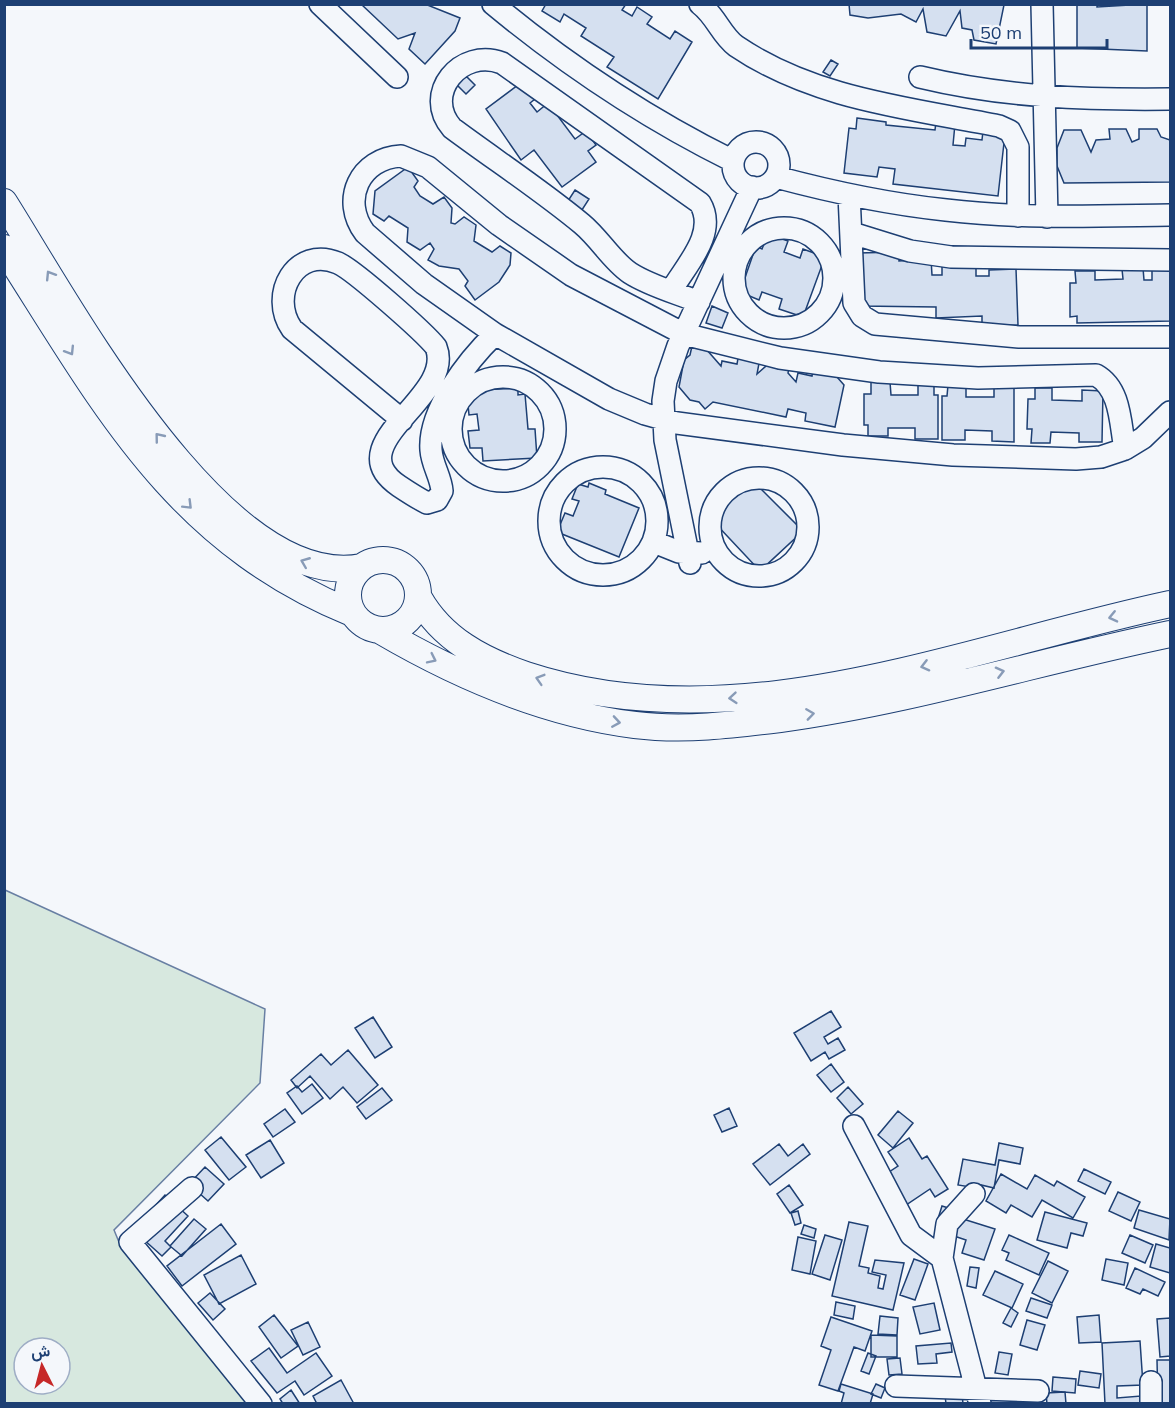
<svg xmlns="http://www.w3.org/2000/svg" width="1175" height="1408" font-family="Mulish,Vazirmatn,sans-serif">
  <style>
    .green { fill: #d7e8df; stroke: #687fa3; stroke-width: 1.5; fill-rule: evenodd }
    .building { fill: #d5e0f0; stroke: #1d3f73; stroke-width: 1.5 }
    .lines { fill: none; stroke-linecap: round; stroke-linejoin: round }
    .minor-casing { stroke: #1d3f73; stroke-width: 24 }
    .major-casing { stroke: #1d3f73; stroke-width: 28 }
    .minor { stroke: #f4f7fb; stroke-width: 21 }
    .major { stroke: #f4f7fb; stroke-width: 26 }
    .oneway { stroke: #889bb7 }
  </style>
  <rect width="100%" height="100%" fill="#f4f7fb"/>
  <path class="green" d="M5 890 265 1009 260 1083 114 1230 119 1242 248 1403 5 1404ZM24 1348H60V1384H24Z"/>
  <path class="building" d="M361 4H425L460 18 455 31 425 64 409 49 415 33 398 39Z
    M546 4H626L622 10 632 16 637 7 652 17 647 24 670 39 675 31 692 42 658 99 607 67 614 57 581 36 586 28 564 14 560 22 542 11Z
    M849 4H1004V5L996 44 974 40 972 30 962 28 960 11 946 36 927 32 923 9 916 22 901 14 868 18 850 15Z
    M1077 4H1097V7L1147 4V51L1077 48Z
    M831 60 838 64 830 76 823 72Z
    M466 76 475 85 466 94 457 85Z
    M522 82 535 99 530 103 537 112 548 103 575 139 586 131 596 145 588 151 596 162 562 187 534 150 521 160 486 109Z
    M857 118 886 122V125L935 130 936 122 955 124 953 145 965 146 966 138 982 140 983 131 1005 134 998 196 893 184 895 169 879 167 877 177 844 173 849 128 856 129Z
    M1109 129H1126L1132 142 1139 139V129H1157L1161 137 1170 140V182L1064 183 1057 166V148L1064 130H1081L1091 152 1096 140 1110 139Z
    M408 167 418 181 414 187 420 196 433 204 444 197 452 208 451 223 455 224 464 217 476 225 474 241 492 252 500 246 511 253 510 265 499 282 475 300 465 286 468 281 459 269 439 266 428 260 434 249 430 243 420 250 407 242 408 228 389 216 384 221 373 214 375 191Z
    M575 190 589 199 580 213 566 204Z
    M768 234 788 241 784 252 800 258 803 249 825 257 803 317 779 309 782 299 762 292 759 300 740 292 756 246 762 249Z
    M899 252V261L931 259 932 275H942V263L976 262V276H989V270L1016 269 1018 325 982 326V316L936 318V307L860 306 858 253Z
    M1170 267V321L1077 323V316L1070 317V283H1076L1075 271H1095V280L1123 279 1122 269 1143 268 1144 280H1152V268Z
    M712 306 728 313 722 328 706 323Z
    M692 346 706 349 721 366 722 361 737 364 739 353 760 358 757 374 766 366 768 358 790 363 788 373 796 382 798 373 812 376 814 366 830 369 844 385 835 427 805 421 806 413 788 409 786 417 713 402 705 409 699 402 690 400 679 387 684 360 690 355Z
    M871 382H890L891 395H918V384H934V395H938V439H915V428H888V436H868V425H864V394H871Z
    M948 385H966V397H994V387H1014V442L992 441V431L965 430V440H942V396H947Z
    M518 388V395L525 394 528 429H535L537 458 483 461 482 448H470L468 431 479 430 477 414 469 415 467 395 480 394 479 390Z
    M1035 388H1052V400L1082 401V390L1103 391 1102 442H1079V433L1051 432 1050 443H1031L1032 429H1027L1028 399H1035Z
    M754 482 803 531 760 571 714 522 720 516 717 512 729 499 742 487 746 491Z
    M589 483 606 490 605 494 639 508 619 557 557 532 565 513 573 516 579 501 572 499 578 484 588 487Z
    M831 1011 841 1027 824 1037 828 1044 838 1038 845 1050 829 1059 825 1052 811 1061 794 1033Z
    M373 1017 392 1047 375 1058 355 1028Z
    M348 1050 378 1085 357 1103 343 1087 330 1099 310 1076 297 1088 291 1080 321 1054 331 1065Z
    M831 1064 844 1082 831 1092 817 1075Z
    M312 1084 323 1098 302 1114 287 1093 297 1086 302 1092Z
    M848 1087 863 1104 851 1114 837 1098Z
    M382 1088 392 1100 366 1119 357 1107Z
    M729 1108 737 1126 722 1132 714 1115Z
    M285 1109 295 1122 273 1137 264 1124Z
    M898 1111 913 1123 893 1148 878 1135Z
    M221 1137 246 1167 229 1180 205 1150Z
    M909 1138 922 1159 927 1156 948 1189 935 1197 930 1189 900 1209 886 1174 898 1166 888 1152Z
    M270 1140 284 1163 261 1178 246 1155Z
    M999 1143 1023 1148 1020 1164 999 1160 994 1188 977 1184 976 1188 958 1185 963 1159 995 1165Z
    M779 1144 788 1156 803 1144 810 1154 770 1185 753 1164Z
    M205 1167 224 1184 208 1201 189 1184Z
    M1084 1169 1111 1182 1105 1194 1078 1181Z
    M1001 1174 1027 1189 1035 1175 1054 1186 1057 1181 1085 1197 1073 1218 1042 1200 1032 1217 1011 1205 1006 1213 986 1201Z
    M789 1185 803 1205 790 1213 777 1194Z
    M1118 1192 1140 1202 1131 1221 1109 1211Z
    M165 1195 188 1216 165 1241 171 1247 162 1256 133 1230Z
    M942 1206 965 1213 963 1219 995 1229 984 1260 962 1253 966 1240 954 1236 956 1231 936 1225Z
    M1139 1210 1170 1219 1169 1240 1134 1228Z
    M798 1211 801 1223 795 1225 791 1213Z
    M1045 1212 1087 1223 1083 1236 1071 1233 1067 1248 1037 1240Z
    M194 1219 206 1229 182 1256 170 1246Z
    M849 1222 868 1226 859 1266 869 1268 868 1273 880 1276 878 1288 883 1289 886 1275 872 1272 875 1260 904 1263 893 1310 832 1296Z
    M221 1224 236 1244 182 1286 167 1266Z
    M804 1225 816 1229 814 1238 801 1234Z
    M825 1235 842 1240 830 1280 812 1274Z
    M1009 1235 1049 1253 1039 1275 1006 1260 1009 1253 1002 1250Z
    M1130 1235 1153 1245 1145 1263 1122 1253Z
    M798 1237 816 1241 810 1274 792 1270Z
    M1156 1244 1170 1248V1273L1150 1267Z
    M241 1255 256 1284 219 1304 204 1275Z
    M914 1259 928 1264 915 1300 900 1295Z
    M1106 1259 1128 1263 1124 1285 1102 1280Z
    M1048 1261 1068 1271 1052 1303 1032 1293Z
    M970 1267 979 1268 976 1288 967 1286Z
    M1135 1268 1165 1282 1158 1296 1143 1289 1140 1294 1126 1288Z
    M995 1271 1023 1284 1012 1308 983 1295Z
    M210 1293 225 1309 213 1320 198 1303Z
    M1031 1298 1052 1305 1047 1318 1026 1311Z
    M836 1302 855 1306 853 1319 834 1315Z
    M934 1303 940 1330 920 1334 913 1307Z
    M1011 1308 1018 1313 1011 1327 1003 1323Z
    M274 1315 298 1346 281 1358 259 1327Z
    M1099 1315 1101 1342 1079 1343 1077 1317Z
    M880 1316 898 1318 897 1335 878 1334Z
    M831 1317 872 1331 865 1351 854 1347 838 1391 819 1385 831 1350 821 1346Z
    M1170 1318V1356L1160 1357 1157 1319Z
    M1027 1320 1045 1325 1037 1350 1020 1345Z
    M308 1322 320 1347 303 1355 291 1330Z
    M871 1335 897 1336V1357H871Z
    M1140 1341 1143 1385 1117 1386V1398L1141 1396V1404H1105L1102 1343Z
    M951 1343 952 1352 936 1354 937 1363 918 1364 916 1346Z
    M269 1348 287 1373 316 1353 332 1376 304 1395 295 1381 277 1393 251 1361Z
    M999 1352 1012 1354 1008 1375 995 1373Z
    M868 1353 876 1356 869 1374 861 1371Z
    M900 1358 902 1374 889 1375 887 1359Z
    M1157 1360H1170V1404H1158Z
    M1080 1371 1101 1374 1099 1388 1078 1385Z
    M1053 1377 1076 1379 1075 1393 1052 1391Z
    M341 1380 354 1404H317L313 1396Z
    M841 1384 873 1394 870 1404H841L844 1393 839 1391Z
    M876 1384 885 1388 881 1398 871 1394Z
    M1033 1385 1038 1404H984L980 1388Z
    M291 1390 300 1404H283L280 1399Z
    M1065 1392 1066 1404H1047L1046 1393Z
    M962 1393 963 1404H946L945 1395Z"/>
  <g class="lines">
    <defs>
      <path id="minor" d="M320 4 397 77
        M493 4C568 66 646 118 733 161
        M700 4C716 16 721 35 736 46 814 99 909 108 999 126L1010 131 1018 147V216
        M1042 4 1047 217
        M920 77C1003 97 1085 100 1170 99
        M733 165a23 23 0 1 1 46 0a23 23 0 1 1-46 0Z
        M401 156 428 167 499 225 571 275 684 334 780 358 879 372 978 378 1096 375C1121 389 1120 423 1125 449L1101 457 1076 459 953 455 843 445 677 423 645 414 609 399 495 334 424 284 365 233C340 200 360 158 401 156Z
        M776 177C832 192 888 204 946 210 1021 219 1096 216 1170 215
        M849 195 854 303 862 316 875 324 1019 337H1170
        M734 278a50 50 0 1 1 100 0a50 50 0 1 1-100 0Z
        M852 233 910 251 951 257 1170 260
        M671 291C686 265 718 233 700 203L502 63C461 47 422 94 452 128 495 160 541 190 582 224 600 239 612 261 630 273 650 286 677 293 699 302
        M451 429a52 52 0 1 1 104 0a52 52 0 1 1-104 0Z
        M402 420 292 329C268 295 296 245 338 263 354 270 424 332 436 347 456 398 336 443 399 486 408 492 417 498 427 503L437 500 442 491C441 477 432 465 431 450 428 411 468 360 495 334
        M1125 449 1143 438 1170 412
        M549 521a54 54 0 1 1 108 0a54 54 0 1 1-108 0Z
        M710 527a49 49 0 1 1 98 0a49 49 0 1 1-98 0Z
        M654 542 679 552 702 553
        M690 563 665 440 663 401 666 381 678 346 752 187
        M854 1126 911 1235 942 1258 980 1404
        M192 1188 130 1242 261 1404
        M942 1258 947 1224 974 1194
        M1151 1382V1404
        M896 1386 1038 1391"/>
      <path id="major" d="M4 202C67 301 223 594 362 567
        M4 248C103 402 173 540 352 613
        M348 595a35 35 0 1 1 70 0a35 35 0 1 1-70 0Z
        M419 598C442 639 482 660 526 675 739 745 963 648 1170 604
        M381 631C458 676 546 714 635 725 684 731 732 725 780 719 912 701 1040 661 1170 634"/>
    </defs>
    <use href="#minor" class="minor-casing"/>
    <use href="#major" class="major-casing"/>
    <use href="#minor" class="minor"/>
    <use href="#major" class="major"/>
  </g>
  <defs><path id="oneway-chevron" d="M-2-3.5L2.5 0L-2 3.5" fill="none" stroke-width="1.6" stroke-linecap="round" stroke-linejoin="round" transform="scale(1.5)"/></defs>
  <g class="oneway">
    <use href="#oneway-chevron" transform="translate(50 275) rotate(-122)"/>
    <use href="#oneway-chevron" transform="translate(70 351) rotate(58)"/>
    <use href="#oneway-chevron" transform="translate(159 437) rotate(-129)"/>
    <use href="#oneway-chevron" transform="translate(188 505) rotate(45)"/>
    <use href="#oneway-chevron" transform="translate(305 562) rotate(-158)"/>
    <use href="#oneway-chevron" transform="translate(1113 617) rotate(167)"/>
    <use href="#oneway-chevron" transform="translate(432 659) rotate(26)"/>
    <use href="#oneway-chevron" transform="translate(925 666) rotate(166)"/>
    <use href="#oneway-chevron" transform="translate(1000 672) rotate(-14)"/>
    <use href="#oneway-chevron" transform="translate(540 679) rotate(-163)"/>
    <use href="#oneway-chevron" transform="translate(733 698) rotate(175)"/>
    <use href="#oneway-chevron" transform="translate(810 714) rotate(-8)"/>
    <use href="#oneway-chevron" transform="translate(616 722) rotate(9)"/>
  </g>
  <rect width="1175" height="1408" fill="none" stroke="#1d3f73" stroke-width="12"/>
  <g transform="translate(42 1366) rotate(354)"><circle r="28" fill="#f4f7fb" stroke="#9eadc5" stroke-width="1.5"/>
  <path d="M0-4.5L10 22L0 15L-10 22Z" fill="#c62828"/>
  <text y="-9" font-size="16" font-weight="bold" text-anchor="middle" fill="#1d3f73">ش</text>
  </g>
  <path d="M971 39v9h136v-9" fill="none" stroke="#1d3f73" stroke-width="3"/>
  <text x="980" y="39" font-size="18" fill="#1d3f73" stroke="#f4f7fb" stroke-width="4.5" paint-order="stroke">50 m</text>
</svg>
